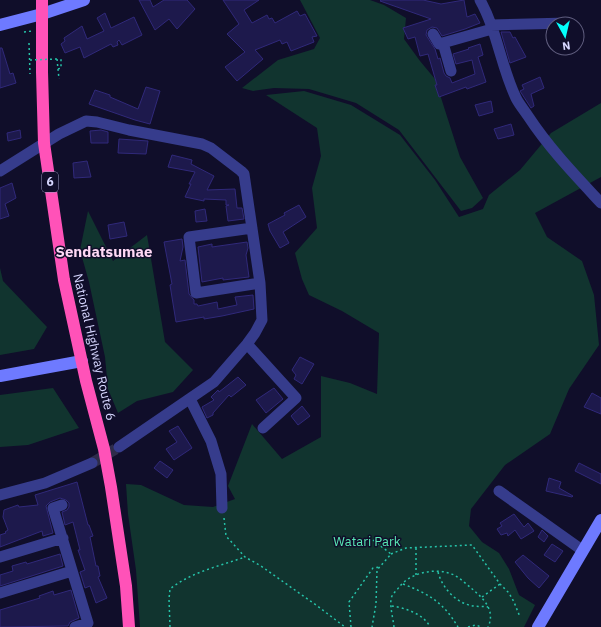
<svg xmlns="http://www.w3.org/2000/svg" width="601" height="627" font-family="'IBM Plex Sans',sans-serif">
  <style>
    .green { fill: #11342f }
    .building { fill: #1d194c; stroke: #30297a }
    .lines { fill: none; stroke-linecap: round; stroke-linejoin: round }
    .street-tunnel { stroke: #2e2c4a; stroke-width: 11; stroke-dasharray: 11 5.5; stroke-linecap: butt }
    .path { stroke: #26c3a9; stroke-width: 1.5; stroke-dasharray: 2 3; stroke-linecap: butt }
    .street { stroke: #363c8c; stroke-width: 11 }
    .secondary { stroke: #6e7aff; stroke-width: 12 }
    .highway { stroke: #ff52b8; stroke-width: 12 }
    .path-bridge { stroke: #26c3a9; stroke-width: 1.5; stroke-dasharray: 2 3; stroke-linecap: butt }
    .labels { text-anchor: middle; stroke-width: 3; stroke-linejoin: round; paint-order: stroke }
    .shield { fill: #100e2a; stroke: #9b9bbf; stroke-width: 1 }
    .shield-label { font-size: 12px; font-weight: bold; fill: #d7d7ff }
    .street-label { font-size: 13px; fill: #d7d7ff; stroke: #100e2a }
    .park-label { font-size: 13px; fill: #59e9b5; stroke: #100e2a }
    .quarter-label { font-size: 15px; font-weight: bold; fill: #ffd9f5; stroke: #100e2a }
  </style>
  <rect width="100%" height="100%" fill="#100e2a"/>
  <path class="green" d="M300 0H370L384 5 406 18 404 39 420 61 435 79 460 157 483 198 472 208 461 211 399 130 356 103 309 89 274 88 253 91 242 88 278 60 314 49 320 38Z
    M304 91 351 105 400 135 435 180 459 217 483 209 489 195 520 170 551 133 601 103V177L535 213 547 237 582 261 594 295 599 345 569 389 550 434 505 465 471 509 469 526 482 542 499 553 509 569 519 595 535 605 524 627H140L136 570 128 514 126 484 141 485 184 505 213 507 235 499 228 486 252 424 282 459 321 437V376L350 383 377 394 379 333 342 311 309 295 302 279 295 253 317 228 312 188 321 156 317 128 266 95Z
    M88 211 113 261 147 235 165 342 193 370 173 392 137 401 118 413 108 389 105 357 89 282 80 250Z
    M0 268 3 281 47 327 34 349 0 355Z
    M53 388 79 428 28 445 0 447V395Z"/>
  <path class="building" d="M139 0H150L153 7 164 0H187L195 9 177 29 169 19 155 30Z
    M223 0H259L244 10 252 23 267 15 269 19 272 18 275 23 297 11 300 16 305 14 317 36 312 37 314 42 291 51 287 42 282 44 280 40 255 50 263 59 237 81 225 67 245 52 227 34 239 24Z
    M381 0H423L441 4 464 0 467 17 475 14 480 23 465 29 442 36 437 28 432 27 427 30 426 35 435 49 438 59 440 58 444 73 446 76 450 78 452 83 475 74 472 60 456 64 453 54 469 49 468 48 480 44 483 55 478 57 486 82 467 89 466 87 439 97 435 85H437L428 54 420 56 415 37 408 39 403 28 431 19 380 1Z
    M105 13 111 28 134 17 142 35 122 45 119 40 117 42 118 45 113 47 111 44 84 58 80 47 65 53 61 44 65 41 64 38 82 26 87 39 104 31 97 18Z
    M501 32H510L513 38 515 37 526 57 510 63Z
    M0 48H2L10 74 13 73 16 83 0 88Z
    M540 77 544 88 531 94 534 106 531 108 520 91 524 89 522 85Z
    M146 87 160 91 150 124 135 120 89 104 95 90 110 95V97L138 109Z
    M491 101 493 112 479 116 475 105Z
    M511 124 514 135 498 139 494 129Z
    M20 130 21 138 8 141 7 133Z
    M101 130 108 132V143H91L90 131Z
    M119 139 148 141 146 154 118 153Z
    M172 155 192 160 191 164 214 176 207 190 235 189 237 208H242L244 219 228 221 226 206 229 205H226V200L204 199V201L185 197 191 184H189L195 172 168 167Z
    M87 161 91 177 74 178 73 163Z
    M12 183 16 198 5 204 9 216 0 219V188Z
    M299 205 306 217 283 232 289 243 280 248 270 231 268 224 285 215 284 213Z
    M205 209 207 221 196 222 195 211Z
    M124 222 127 236 110 239 108 225Z
    M182 239 183 247 180 261 185 260 189 294 194 300V304H197L198 306 217 302 218 309 237 305 235 297 253 295 254 309 222 316 204 319V317L176 322 170 285 172 284 164 242Z
    M247 242 248 248 246 255 249 277 223 280V278L202 282 198 247 212 244V247Z
    M300 357 314 364 302 384 294 379 296 375 292 370Z
    M238 377 246 385 231 397 229 395 213 413V415L207 418 202 407 214 400 211 397 218 390 219 392Z
    M274 388 283 399 266 413 256 400Z
    M592 393 601 398V414L584 407Z
    M302 406 310 416 298 425 291 416Z
    M178 426 192 448 174 460 166 449 177 442 169 431Z
    M160 461 173 470 167 478 154 468Z
    M579 463 601 474V484L575 471Z
    M549 478 561 482 559 488 573 496 572 497 546 491Z
    M77 482 88 525H89L93 536 90 537 96 566H98L100 576 98 577 107 598 96 603 90 586 85 588 80 572 85 570 78 550H80L73 522 65 525 62 512 67 510 69 507V503L66 500 60 498 50 502 46 506 53 533 43 536 42 531 0 547V535L6 533 5 532 8 530 3 517 4 510 18 505 19 507 38 505 35 495Z
    M514 514 524 527 528 523 534 531 521 539 515 530 508 536 507 533 501 535 497 529 502 526 500 523Z
    M542 530 548 536 544 542 538 537Z
    M552 544 563 551 555 562 544 555Z
    M60 554 63 566 0 586V575L13 571 12 566 26 562 27 564Z
    M523 555 549 576 539 588 528 578 515 562Z
    M71 590 79 618 70 622 68 626 0 627V610L40 598 39 596 53 591 54 595Z"/>
  <g class="lines">
    <path class="street-tunnel" d="M92 463 119 447"/>
    <path class="path" d="M24 32 32 31
      M29 43 30 74
      M57 59 59 79
      M58 69 61 68V59
      M224 518 226 536 245 557 261 566 316 605 345 627
      M353 540H373L391 554 377 570 376 604 372 627
      M391 554 406 548 472 545 500 584 509 593 514 602 520 617
      M438 572C442 587 454 601 469 605 475 607 482 606 488 607
      M416 575V547
      M403 584C429 594 443 602 458 627
      M482 597 500 584
      M392 606C405 608 424 614 430 627
      M170 627 169 599 170 589C191 572 220 566 245 557
      M351 627 349 602 373 568 380 567
      M394 627C393 618 390 608 391 599 392 594 397 590 400 586 412 572 437 567 454 575 460 578 466 584 471 588 483 598 496 610 488 627
      M468 627 476 625 481 627"/>
    <path class="street" d="M480 0C497 30 501 67 516 98 519 104 524 110 528 116 549 148 575 175 601 203
      M491 25 568 23
      M433 34 439 44 492 29
      M443 43 451 71
      M0 171 59 134 86 121 97 122 129 130 202 144 211 148 241 171 244 174 260 283 262 320 255 333 247 344 214 382 119 447
      M252 228 189 237 196 293 260 283
      M247 344 296 398 263 428
      M190 399 211 441 221 474 222 508
      M499 491 582 550
      M0 495 45 483 92 463
      M62 505 53 508 88 623 75 627
      M0 557 63 538
      M0 593 72 571"/>
    <path class="secondary" d="M0 25 42 14 84 0
      M0 376 82 361
      M538 627 601 520"/>
    <path class="highway" d="M42 0V72L44 143 64 280 86 381 104 449 111 487 126 586 129 627"/>
    <path class="path-bridge" d="M30 60 57 59"/>
  </g>
  <g class="labels">
    <rect class="shield" x="42" y="172" width="16" height="20" rx="3"/>
    <g class="shield-label">
      <text x="50" y="186">6</text>
    </g>
    <g class="street-label">
      <text transform="translate(95 347) rotate(77)" y="5">National Highway Route 6</text>
    </g>
    <g class="park-label">
      <text x="367" y="546">Watari Park</text>
    </g>
    <g class="quarter-label">
      <text x="104" y="257">Sendatsumae</text>
    </g>
  </g>
  <g transform="translate(565 36) rotate(172)"><circle r="19" fill="#100e2a" stroke="#605e7f"/>
  <path d="M0-3L7 15L0 10L-7 15Z" fill="#03fffc"/>
  <text y="-6" font-size="11" font-weight="bold" text-anchor="middle" fill="#d7d7ff">N</text>
  </g>
</svg>
